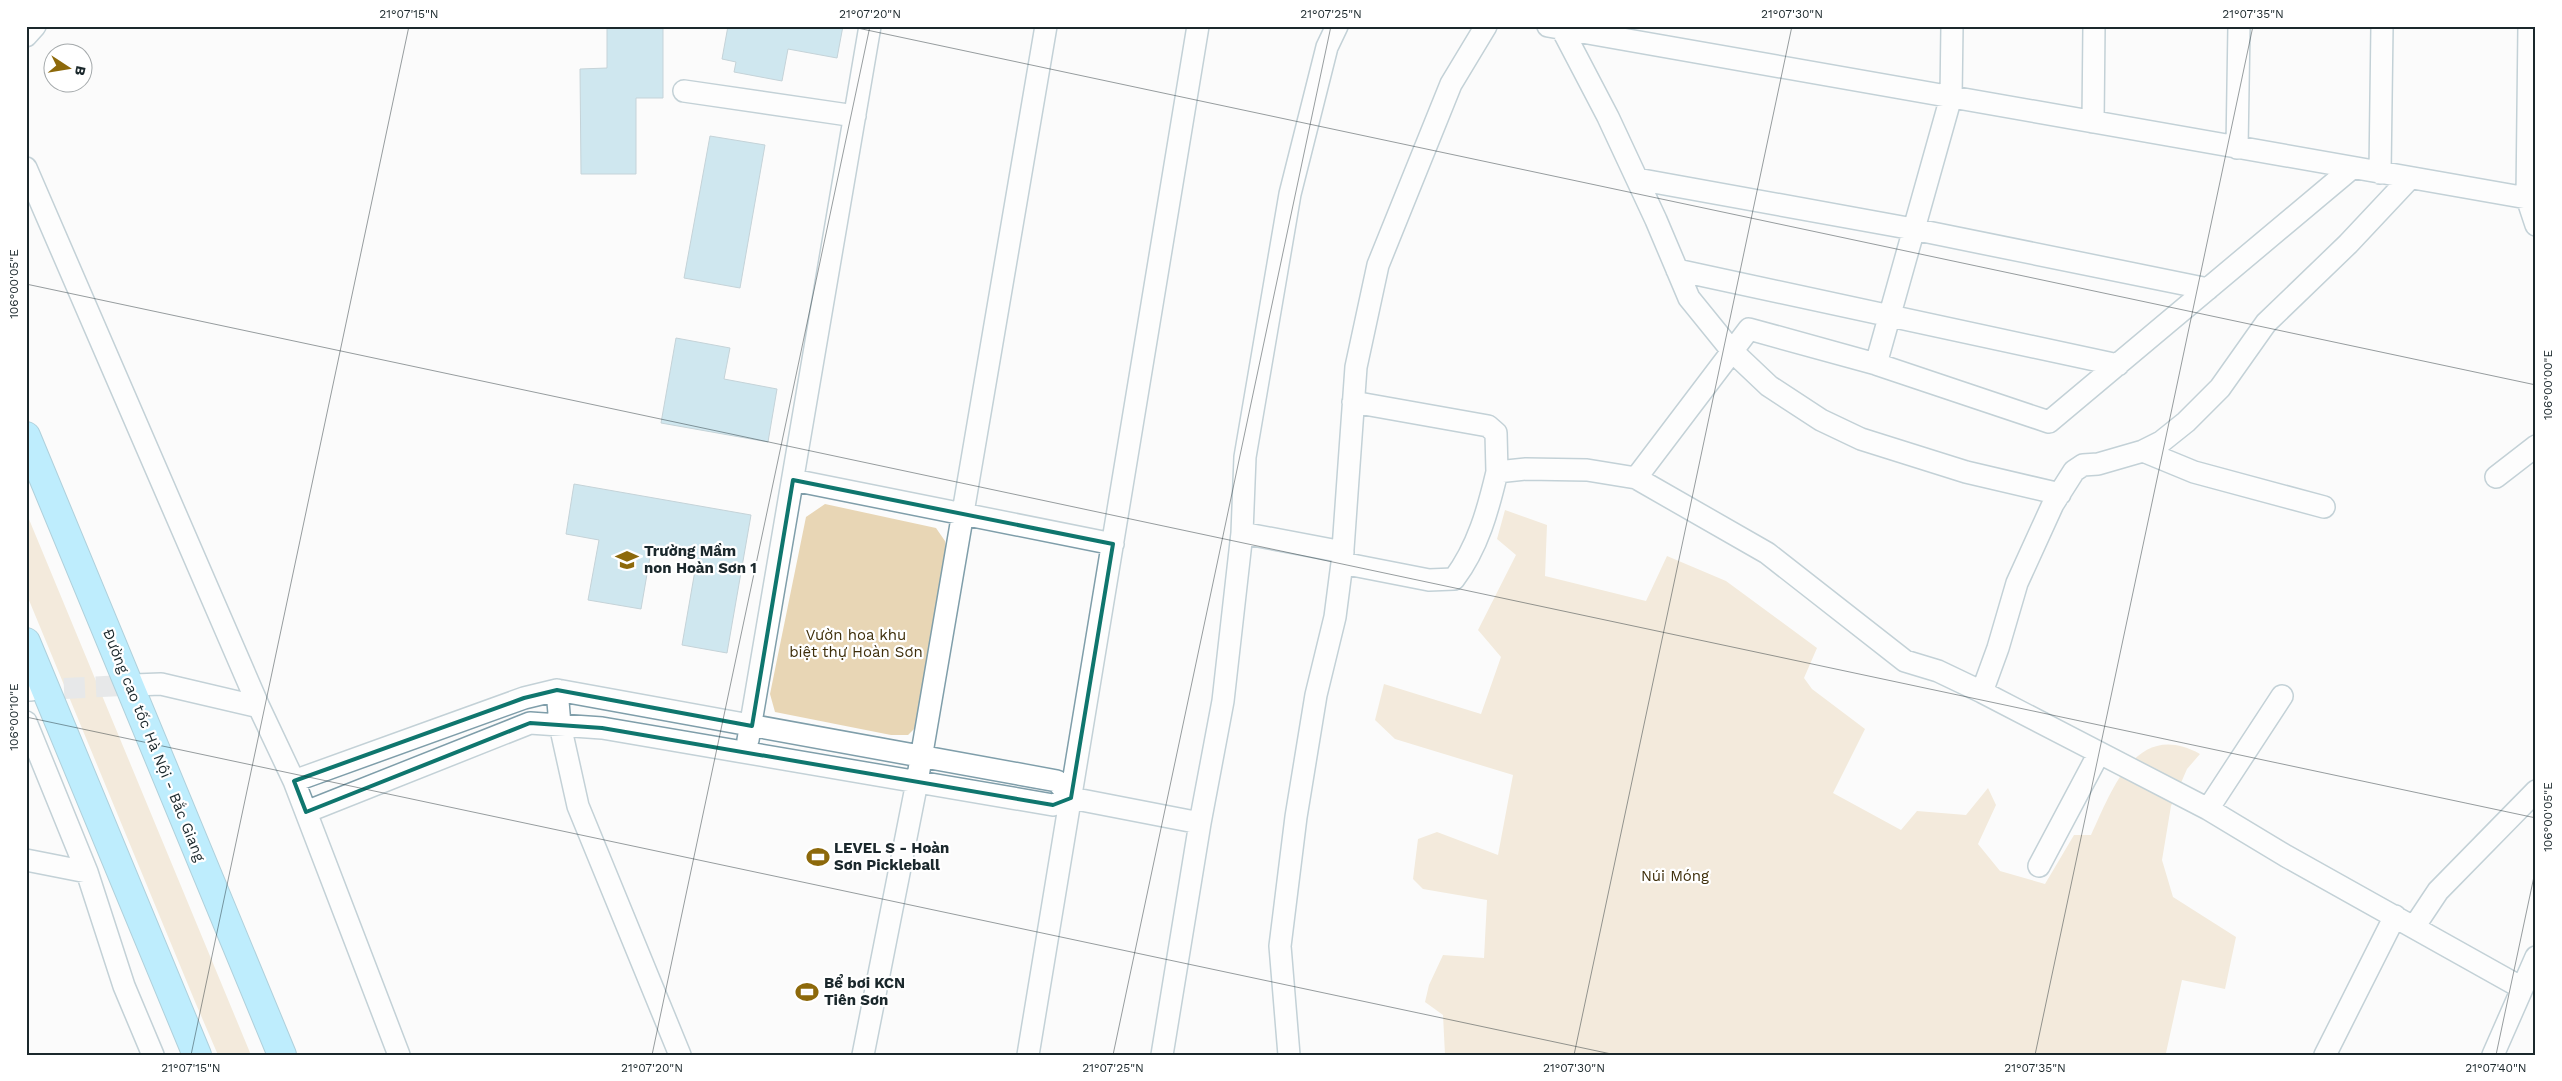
<svg xmlns="http://www.w3.org/2000/svg" width="2562" height="1081" font-family="'Work Sans',sans-serif">
  <style>
    .green { fill: #e8d6b5 }
    .building { fill: #99cee1; stroke: #83a2ad }
    .lines { fill: none; stroke-linecap: round; stroke-linejoin: round }
    .minor-tunnel { stroke: #ced1d2; stroke-width: 21; stroke-dasharray: 21 11; stroke-linecap: butt }
    .minor-casing { stroke: #7f9eaa; stroke-width: 24 }
    .highway-casing { stroke: #549cb4; stroke-width: 30 }
    .minor { stroke: #fff; stroke-width: 21 }
    .highway { stroke: #73dbfe; stroke-width: 28 }
    .marked { fill: none; stroke: #0f766e; stroke-width: 4; stroke-linejoin: round }
    .ticks { fill: none; stroke: #1b282c; stroke-width: 1; stroke-opacity: 0.45 }
    .labels { text-anchor: middle; stroke-width: 4.5; stroke-linejoin: round; paint-order: stroke }
    .poi-label { font-size: 15px; font-weight: bold; fill: #1b282c; stroke: #fff; text-anchor: start }
    .park-label { font-size: 15px; fill: #3e2e0a; stroke: #fff }
    .street-label { font-size: 15px; fill: #1b282c; stroke: #fff }
    .neatline { fill: none; stroke: #1b282c; stroke-width: 2 }
    .ticks-label { font-size: 12px; text-anchor: middle; fill: #1b282c }
  </style>
  <rect width="100%" height="100%" fill="#fbfbfb"/>
  <path class="green" d="M825 504 936 528 945 541 947 552 918 725 908 735H891L775 712 770 694 806 517Z
    M1505 510 1547 525 1545 576 1646 601 1667 556 1726 581 1817 648 1804 678 1812 689 1865 729 1833 793 1901 830 1917 811 1966 815 1988 788 1996 805 1978 844 2000 871 2045 884 2074 835H2091C2112 790 2136 719 2200 754L2187 769 2171 806 2162 860 2173 897 2236 937 2225 989 2182 980 2166 1053 2184 1055H1445L1443 1015 1425 1002 1429 985 1443 955 1484 958 1487 900 1423 889 1413 879 1418 839 1437 832 1498 855 1513 775 1395 739 1375 720 1384 684 1481 714 1501 657 1478 630 1516 555 1497 539Z
    M26 512 251 1055H218L196 1004 26 593Z"/>
  <path class="building" d="M607 26H663V98H636V174H581L580 69 607 68Z
    M728 26H843L837 58 788 49 782 81 734 72 736 62 722 59Z
    M710 136 765 145 740 288 684 278Z
    M676 338 730 348 724 379 777 389 768 442 661 423Z
    M574 484 751 515 727 653 682 645 697 559 651 551 641 609 588 600 599 540 566 534Z"/>
  <g class="lines">
    <path class="minor-tunnel" d="M32 690 134 685"/>
    <defs>
      <path id="minor" d="M1548 26 2527 198 2536 225
        M2529 26 2527 198 2536 200
        M1562 29 1608 117 1656 220 1689 298 1732 351 1769 386 1821 420 1861 439 1966 472 2060 494
        M26 36 35 26
        M684 91 855 116
        M2093 122 2094 26
        M2237 148 2239 26
        M26 168 259 707 294 781 399 1055
        M2380 173 2382 26
        M1637 179 1913 229 2208 289
        M1677 270 2118 365
        M1876 364 1951 97 1952 26
        M1353 402 1488 426 1496 433 1497 472
        M2143 451 2194 472 2324 507
        M2496 477 2536 446
        M1636 478 1749 329 1876 364 2049 422 2352 168
        M793 480 1113 544
        M1242 533 1343 552
        M1342 563 1429 580 1454 579C1478 547 1488 510 1497 472L1526 469 1587 470 1636 478 1767 553 1905 661 1938 671 1982 692 2208 809 2286 856 2522 988
        M134 685 161 684 259 707
        M26 690H31
        M557 690 560 725 578 806 680 1055
        M1982 692 1998 648 2017 583 2053 504 2074 471 2083 465 2098 464 2143 451 2161 442 2186 422 2220 388 2266 323 2348 244 2410 178
        M26 722 87 872 124 986 153 1055
        M748 740 870 26
        M294 781 524 698 557 690 1057 781 1071 798
        M2208 809 2282 696
        M306 812 530 723 602 728 1053 805 1071 798 1200 823
        M26 860 87 872
        M2039 866 2099 753
        M2414 927 2438 891 2536 791
        M863 1055 917 782 1046 26
        M1028 1055 1198 26
        M1162 1055 1200 823 1223 701 1242 533 1245 457 1290 194 1327 47 1337 26
        M1289 1055 1280 946 1296 817 1316 695 1335 617 1342 563 1356 367 1378 265 1451 84 1486 26
        M2325 1055 2395 916
        M2493 1055 2536 957"/>
      <path id="highway" d="M26 436 282 1055
        M26 642 197 1055"/>
    </defs>
    <use href="#minor" class="minor-casing"/>
    <use href="#highway" class="highway-casing"/>
    <use href="#minor" class="minor"/>
    <use href="#highway" class="highway"/>
  </g>
  <path d="M0 0H2562V1081H0ZM793 480 1113 544 1071 798 1053 805 602 728 530 723 306 812 294 781 524 698 557 690 752 726Z" fill="#fbfbfb" fill-opacity=".55" fill-rule="evenodd"/>
  <path class="marked" d="M793 480 1113 544 1071 798 1053 805 602 728 530 723 306 812 294 781 524 698 557 690 752 726Z"/>
  <path class="ticks" d="M848 26 2536 385M26 284 2536 818M26 717 1616 1055M191 1055 409 26M652 1055 870 26M1113 1055 1331 26M1574 1055 1792 26M2035 1055 2253 26M2496 1055 2536 867"/>
  <defs>
    <symbol id="school-bare" viewBox="-9 -9 18 18"><path d="M0-5L7-2L0 1L-7-2ZM-4 1L0 2.5L4 1V4Q0 6-4 4Z" fill="#8d690b" stroke="#fff" stroke-width="2.5" paint-order="stroke"/></symbol>
    <symbol id="stadium-bare" viewBox="-9 -9 18 18"><path d="M0-5a6.5 5 0 1 0 0 10a6.5 5 0 1 0 0-10ZM-3.5-1.8h7v3.6h-7Z" fill="#8d690b" stroke="#fff" stroke-width="2.5" paint-order="stroke"/></symbol>
  </defs>
  <g fill-rule="evenodd">
    <use href="#school-bare" x="611" y="544" width="32" height="32"/>
    <use href="#stadium-bare" x="802" y="841" width="32" height="32"/>
    <use href="#stadium-bare" x="791" y="976" width="32" height="32"/>
  </g>
  <g class="labels">
    <g class="poi-label">
      <text x="644" y="556">Trường Mầm<tspan x="644" dy="17">non Hoàn Sơn 1</tspan></text>
      <text x="834" y="853">LEVEL S - Hoàn<tspan x="834" dy="17">Sơn Pickleball</tspan></text>
      <text x="824" y="988">Bể bơi KCN<tspan x="824" dy="17">Tiên Sơn</tspan></text>
    </g>
    <g class="park-label">
      <text x="856" y="640">Vườn hoa khu<tspan x="856" dy="17">biệt thự Hoàn Sơn</tspan></text>
      <text x="1675" y="881">Núi Móng</text>
    </g>
    <g class="street-label">
      <text transform="translate(154 745) rotate(68)" y="5">Đường cao tốc Hà Nội - Bắc Giang</text>
    </g>
  </g>
  <rect width="2562" height="1081" fill="none" stroke="#ffffff" stroke-width="55"/>
  <g transform="translate(68 68) rotate(102)"><circle r="24" fill="#ffffff" stroke="#a4a9ab"/>
  <path d="M0-4L9 19L0 12L-9 19Z" fill="#8d690b"/>
  <text y="-8" font-size="14" font-weight="bold" text-anchor="middle" fill="#1b282c">B</text>
  </g>
  <rect x="28" y="28" width="2506" height="1026" class="neatline"/>
  <g class="ticks-label">
    <text x="409" y="18">21°07'15"N</text>
    <text x="870" y="18">21°07'20"N</text>
    <text x="1331" y="18">21°07'25"N</text>
    <text x="1792" y="18">21°07'30"N</text>
    <text x="2253" y="18">21°07'35"N</text>
    <text transform="translate(14 284) rotate(-90)" y="4">106°00'05"E</text>
    <text transform="translate(2548 385) rotate(-90)" y="4">106°00'00"E</text>
    <text transform="translate(14 717) rotate(-90)" y="4">106°00'10"E</text>
    <text transform="translate(2548 817) rotate(-90)" y="4">106°00'05"E</text>
    <text x="191" y="1072">21°07'15"N</text>
    <text x="652" y="1072">21°07'20"N</text>
    <text x="1113" y="1072">21°07'25"N</text>
    <text x="1574" y="1072">21°07'30"N</text>
    <text x="2035" y="1072">21°07'35"N</text>
    <text x="2496" y="1072">21°07'40"N</text>
  </g>
</svg>
